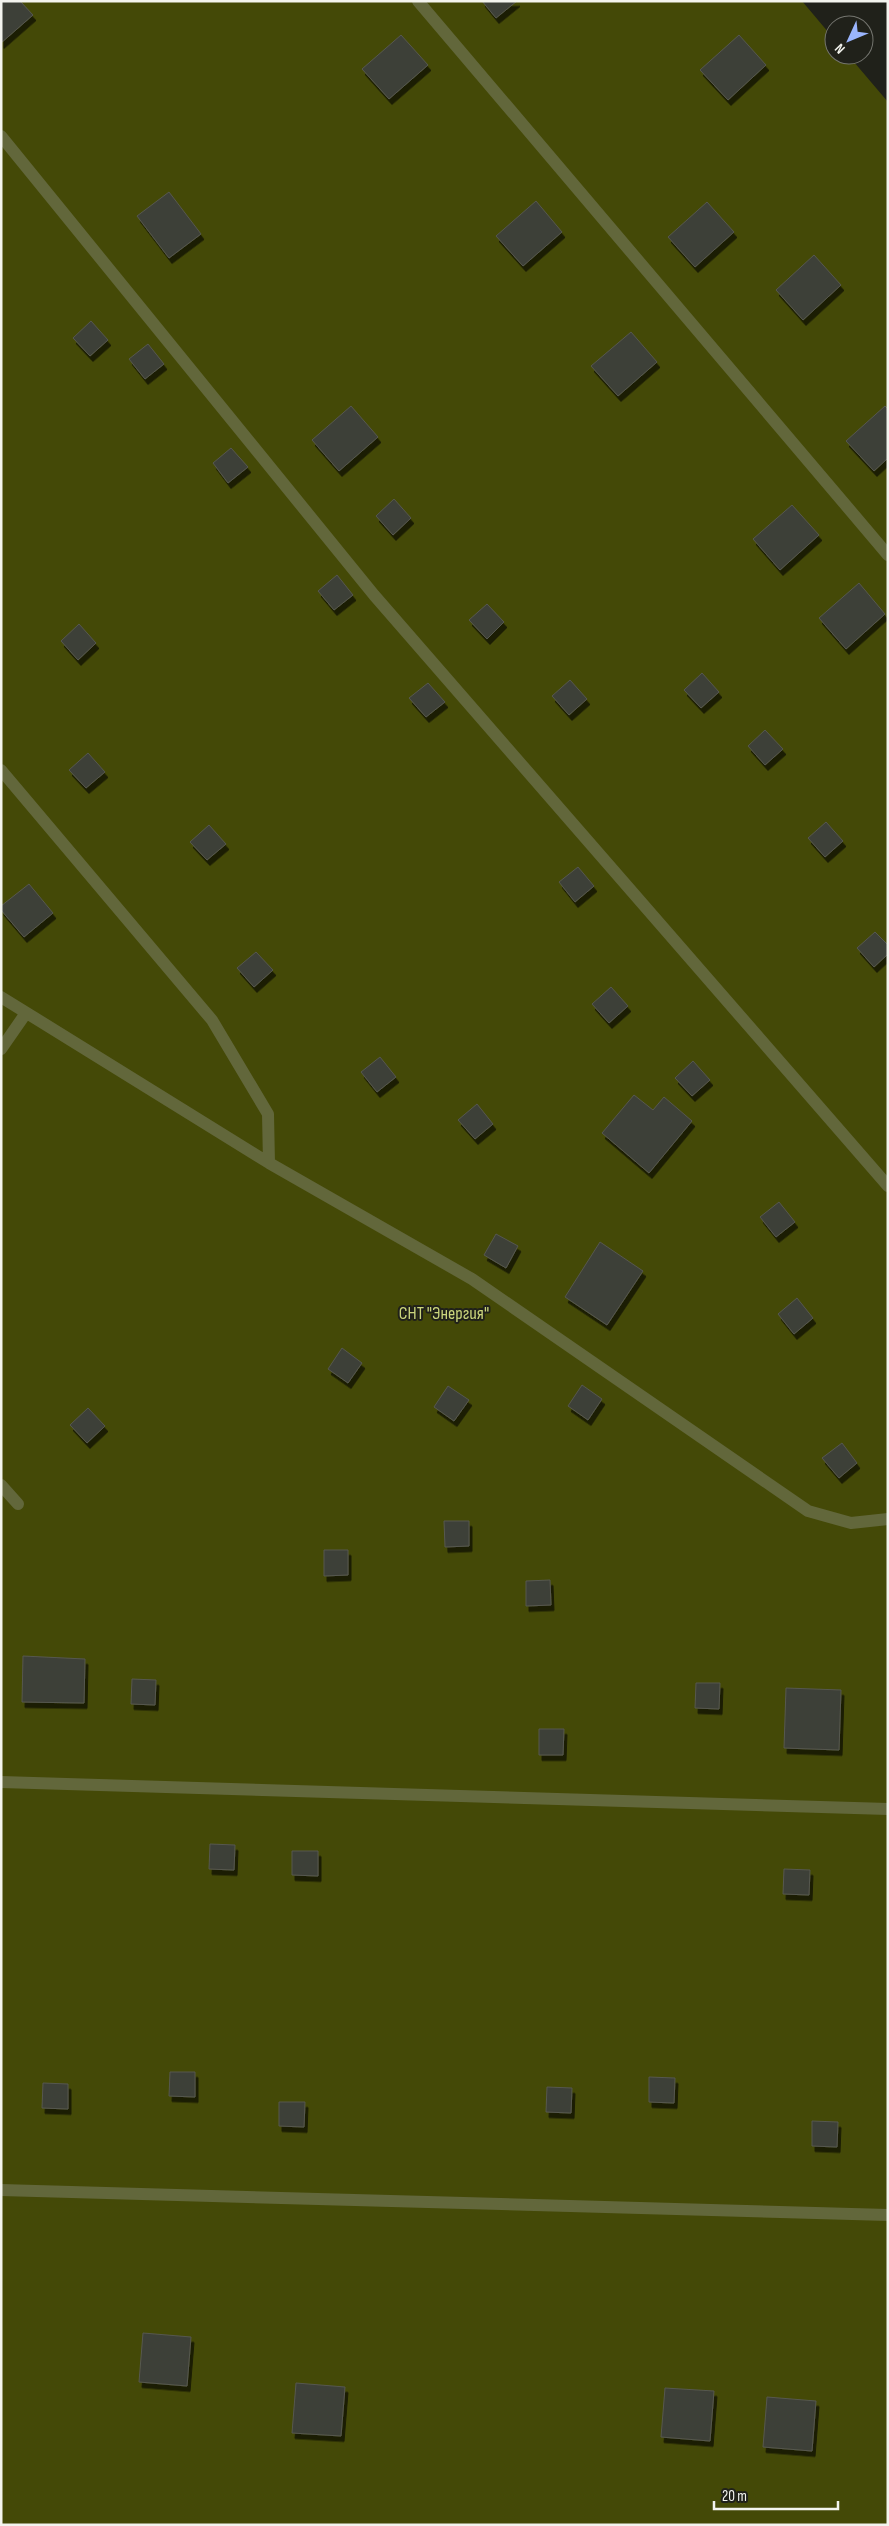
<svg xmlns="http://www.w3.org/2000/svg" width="889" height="2526" font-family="'Sofia Sans Condensed',sans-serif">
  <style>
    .green { fill: #444907 }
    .building { fill: #3e3f37; stroke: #56584f; filter: url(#shadow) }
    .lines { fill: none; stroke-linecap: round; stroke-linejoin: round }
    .service { stroke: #62673b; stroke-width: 12 }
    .labels { text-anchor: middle; stroke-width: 4; stroke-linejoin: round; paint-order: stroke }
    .park-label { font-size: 18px; fill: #cbd57c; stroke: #20211a }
  </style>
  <defs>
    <filter id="shadow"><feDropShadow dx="3" dy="5.5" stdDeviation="0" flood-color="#0009"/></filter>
  </defs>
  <rect width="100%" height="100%" fill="#20211a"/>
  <path class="green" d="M1 1H802L834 39V55H848L888 102V2525H1Z"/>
  <path class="building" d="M1 1H20L33 15 1 43Z
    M482 1H517L496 18Z
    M401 35 428 65 389 99 362 69Z
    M739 35 766 65 728 100 700 70Z
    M169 192 201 234 169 258 137 216Z
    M536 201 562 232 523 266 496 236Z
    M707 202 734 232 695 267 668 237Z
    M814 255 841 285 803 320 776 290Z
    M91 321 108 340 90 356 73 338Z
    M631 332 657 362 618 396 591 366Z
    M148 344 164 364 145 379 129 359Z
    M351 406 378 437 339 471 312 440Z
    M885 406 888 409V458L874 471 846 441Z
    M231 448 248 467 228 483 213 463Z
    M394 499 411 518 393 535 376 516Z
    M792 505 819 535 780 570 753 539Z
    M337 575 353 595 334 610 318 591Z
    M859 583 885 614 846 649 819 618Z
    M487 604 504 622 487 639 469 620Z
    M79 624 96 643 78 660 61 641Z
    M702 673 719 692 701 708 684 690Z
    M570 680 587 699 569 715 552 696Z
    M428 683 445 702 426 717 409 698Z
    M765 730 783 749 765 765 748 746Z
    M88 753 105 772 86 788 69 770Z
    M826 822 843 841 825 857 808 838Z
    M209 825 226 844 207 860 190 842Z
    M578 867 594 886 575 902 559 882Z
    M29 884 53 913 24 937 1 910V906Z
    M875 932 888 945V954L874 967 857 948Z
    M256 952 273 970 254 987 237 968Z
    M611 987 628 1006 609 1023 592 1004Z
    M380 1057 396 1077 377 1092 361 1072Z
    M693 1061 710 1080 692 1096 675 1078Z
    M634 1095 653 1110 664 1097 692 1121 649 1173 602 1133Z
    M477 1104 493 1124 475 1139 458 1120Z
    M779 1202 795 1222 776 1237 760 1217Z
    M496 1234 518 1246 506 1268 484 1255Z
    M600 1242 643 1271 607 1325 565 1297Z
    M797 1298 813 1318 794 1334 778 1314Z
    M342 1348 362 1363 348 1383 328 1369Z
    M582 1385 602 1399 588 1420 568 1406Z
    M448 1386 469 1400 454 1421 434 1407Z
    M88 1408 105 1426 87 1443 70 1425Z
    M842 1443 857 1463 839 1478 822 1458Z
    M444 1521H469V1546L445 1547Z
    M324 1550H348V1575L324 1576Z
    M550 1580 551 1605 526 1606V1581Z
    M23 1656 85 1659 84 1703 22 1702Z
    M132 1679 156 1680 155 1705 131 1704Z
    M696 1683H720L719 1709 695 1708Z
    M786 1688 841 1690 839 1750 784 1748Z
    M539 1729H564L563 1755H539Z
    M210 1844 235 1845 234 1870 209 1869Z
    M292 1851H318V1876L292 1875Z
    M784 1869 810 1870 809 1895 783 1894Z
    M170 2072H195V2097L169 2096Z
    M649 2077 675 2078 674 2103 649 2102Z
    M43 2083 68 2084V2109L42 2108Z
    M547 2087 572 2088 571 2113 546 2112Z
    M279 2102H305L304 2127 279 2126Z
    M812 2121 838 2122 837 2147 812 2146Z
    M143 2333 191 2337 187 2386 139 2382Z
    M296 2383 345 2387 341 2436 292 2433Z
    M665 2388 714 2391 710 2441 661 2437Z
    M767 2397 816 2401 812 2451 763 2447Z"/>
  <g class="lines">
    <path class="service" d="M418 1 888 555
      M1 136 374 595 888 1186
      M1 770 212 1020 268 1114 269 1163
      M1 997 269 1163 472 1279 808 1511 851 1523 888 1519
      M1 1049 26 1013
      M1 1485 18 1504
      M1 1782 888 1809
      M1 2190 888 2215"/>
  </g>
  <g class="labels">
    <g class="park-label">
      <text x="444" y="1319">СНТ "Энергия"</text>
    </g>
  </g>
  <rect width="889" height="2526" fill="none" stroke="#f3f4ee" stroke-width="5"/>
  <g transform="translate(849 40) rotate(226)"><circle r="24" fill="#20211a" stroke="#74756f"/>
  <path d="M0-4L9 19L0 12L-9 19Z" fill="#9ab5fd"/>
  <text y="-8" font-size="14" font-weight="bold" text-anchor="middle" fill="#f3f4ee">N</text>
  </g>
  <path d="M714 2501v8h124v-8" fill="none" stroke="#f3f4ee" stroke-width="2.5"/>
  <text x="722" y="2501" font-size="15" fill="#f3f4ee" stroke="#20211a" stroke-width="4" paint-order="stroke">20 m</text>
</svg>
